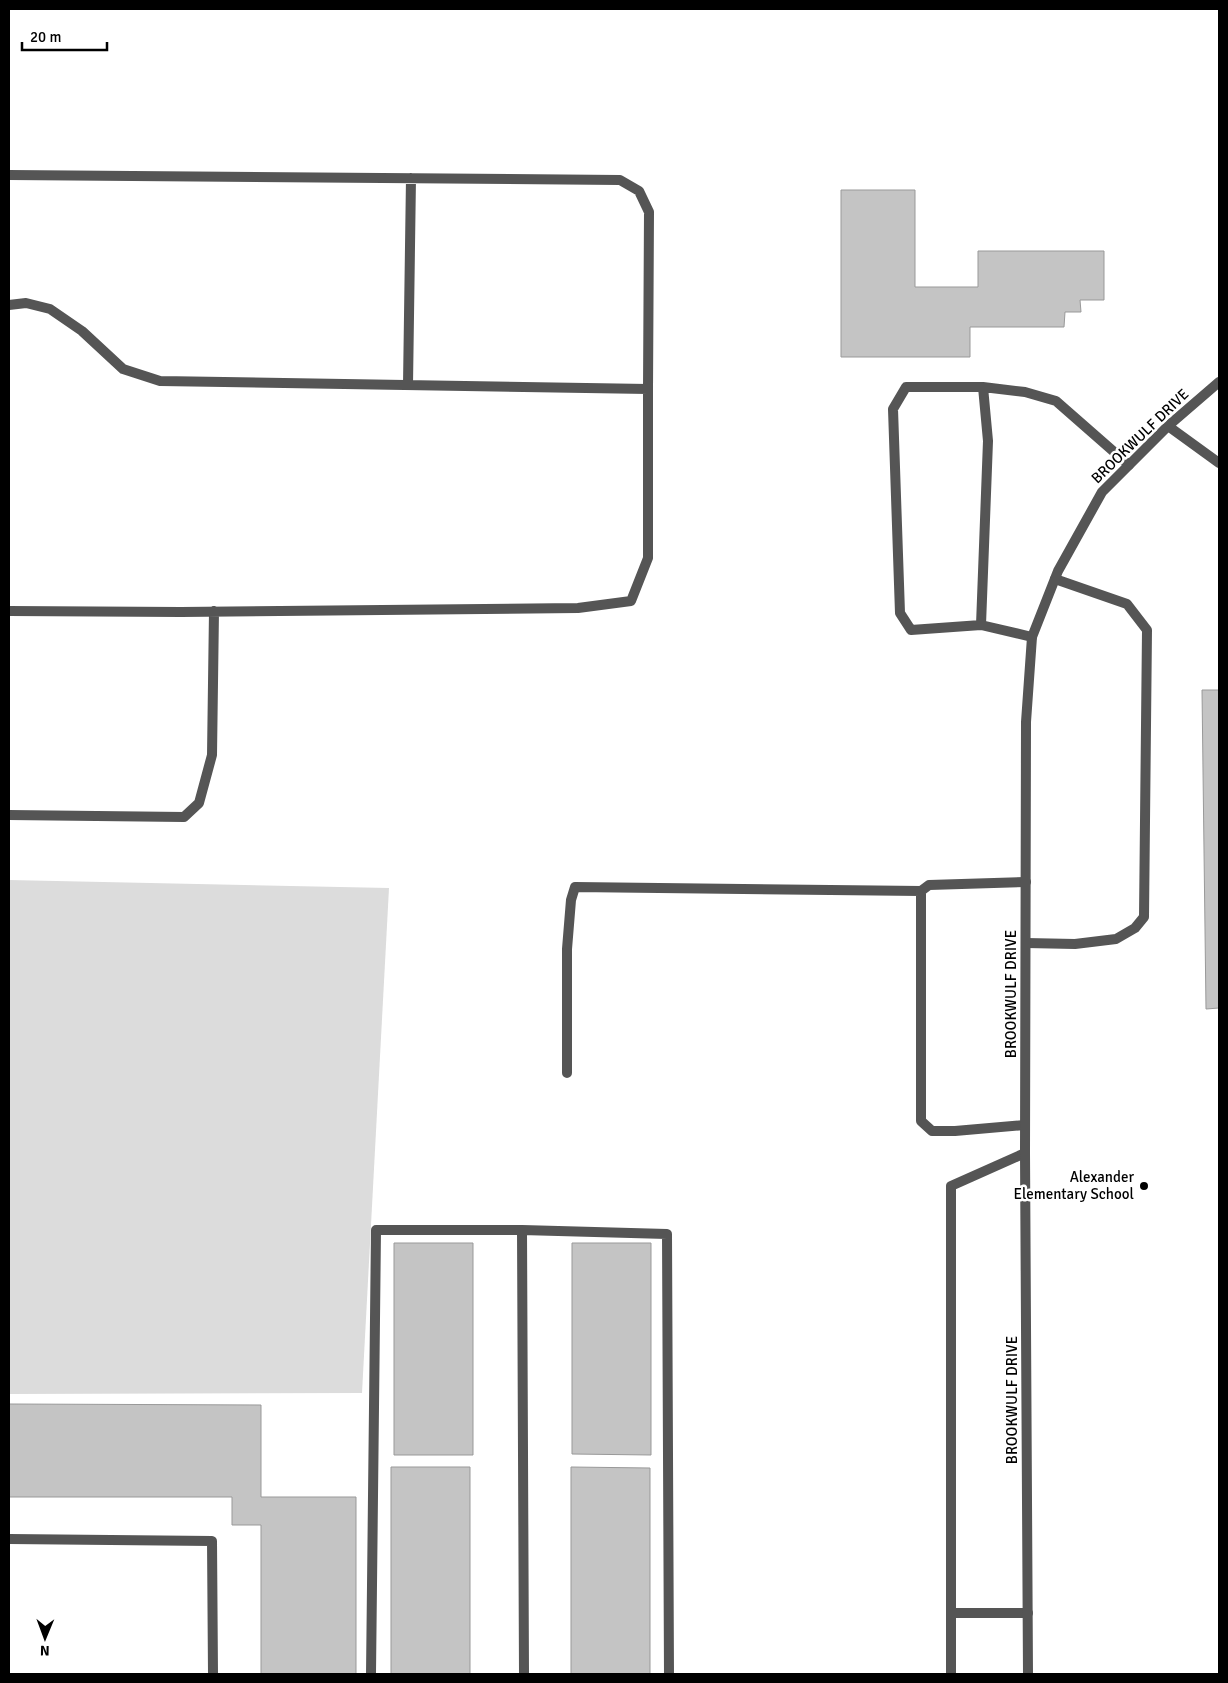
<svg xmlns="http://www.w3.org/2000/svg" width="1228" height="1683" font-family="Signika,sans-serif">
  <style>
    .green { fill: #dcdcdc }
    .building { fill: #c4c4c4; stroke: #999 }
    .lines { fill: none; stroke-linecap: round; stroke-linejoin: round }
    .lane { stroke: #555; stroke-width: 10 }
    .street { stroke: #555; stroke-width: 10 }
    .poi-dot { fill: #000; stroke: #fff; stroke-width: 2 }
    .labels { text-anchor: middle; stroke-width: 5; stroke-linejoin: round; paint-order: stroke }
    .street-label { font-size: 15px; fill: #000; stroke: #fff }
    .poi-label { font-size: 15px; fill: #000; stroke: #fff; text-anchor: end }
  </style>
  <rect width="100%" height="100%" fill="#fff"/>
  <path class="green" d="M9 880 389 888 362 1393 9 1394Z"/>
  <path class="building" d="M841 190H915V287H978V251H1104V300H1080L1081 312H1065L1064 327H970V357H841Z
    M1202 690H1219V1008L1206 1009Z
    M394 1243H473V1455H394Z
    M572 1243H651V1455L572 1454Z
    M9 1404 261 1405V1497H356V1674H261V1525H232V1497H9Z
    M391 1467H470V1674H391Z
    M571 1467 650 1468V1674H571Z"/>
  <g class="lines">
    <path class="lane" d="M906 387H983L988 441 981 625 911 630 900 613 893 409Z
      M983 387 1025 392 1056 401 1129 465
      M1168 426 1219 463
      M981 625 1032 637
      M1026 943 1075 944 1116 939 1135 928 1144 917 1147 630 1127 604 1055 579
      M567 1073V949L571 900 575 887 921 891
      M1025 1125 955 1131H932L921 1121V891L929 885 1026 882
      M522 1230 524 1674
      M9 1539 212 1541 213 1674
      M951 1613H1028
      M371 1674 376 1230H522L667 1234 669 1674
      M951 1674V1186L1025 1153"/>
    <path class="street" d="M9 175 620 180 639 191 649 212 648 389
      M9 305 26 303 50 309 82 331 123 369 160 381 648 389V558L631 601 578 608 181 612 9 611
      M408 385 411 178
      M9 815 184 817 199 803 212 755 214 611
      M1028 1674 1025 1153 1026 722 1032 637 1058 571 1102 492 1168 426 1219 382"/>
  </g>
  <circle class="poi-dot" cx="1144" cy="1186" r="5"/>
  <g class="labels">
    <g class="street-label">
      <text transform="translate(1140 436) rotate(-44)" y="5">BROOKWULF DRIVE</text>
      <text transform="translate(1011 994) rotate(-90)" y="5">BROOKWULF DRIVE</text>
      <text transform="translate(1012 1400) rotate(-90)" y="5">BROOKWULF DRIVE</text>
    </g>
    <g class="poi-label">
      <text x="1134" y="1182">Alexander<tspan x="1134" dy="17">Elementary School</tspan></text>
    </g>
  </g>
  <rect width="1228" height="1683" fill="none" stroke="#000000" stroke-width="20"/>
  <g transform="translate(45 1638) rotate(181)" stroke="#ffffff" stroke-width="4" paint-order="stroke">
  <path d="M0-4L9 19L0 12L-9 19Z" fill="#000000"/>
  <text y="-8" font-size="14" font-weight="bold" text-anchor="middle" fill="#000000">N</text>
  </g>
  <path d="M22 42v8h85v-8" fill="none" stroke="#000000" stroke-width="2.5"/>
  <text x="30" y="42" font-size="15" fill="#000000" stroke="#ffffff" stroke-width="4" paint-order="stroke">20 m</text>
</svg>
